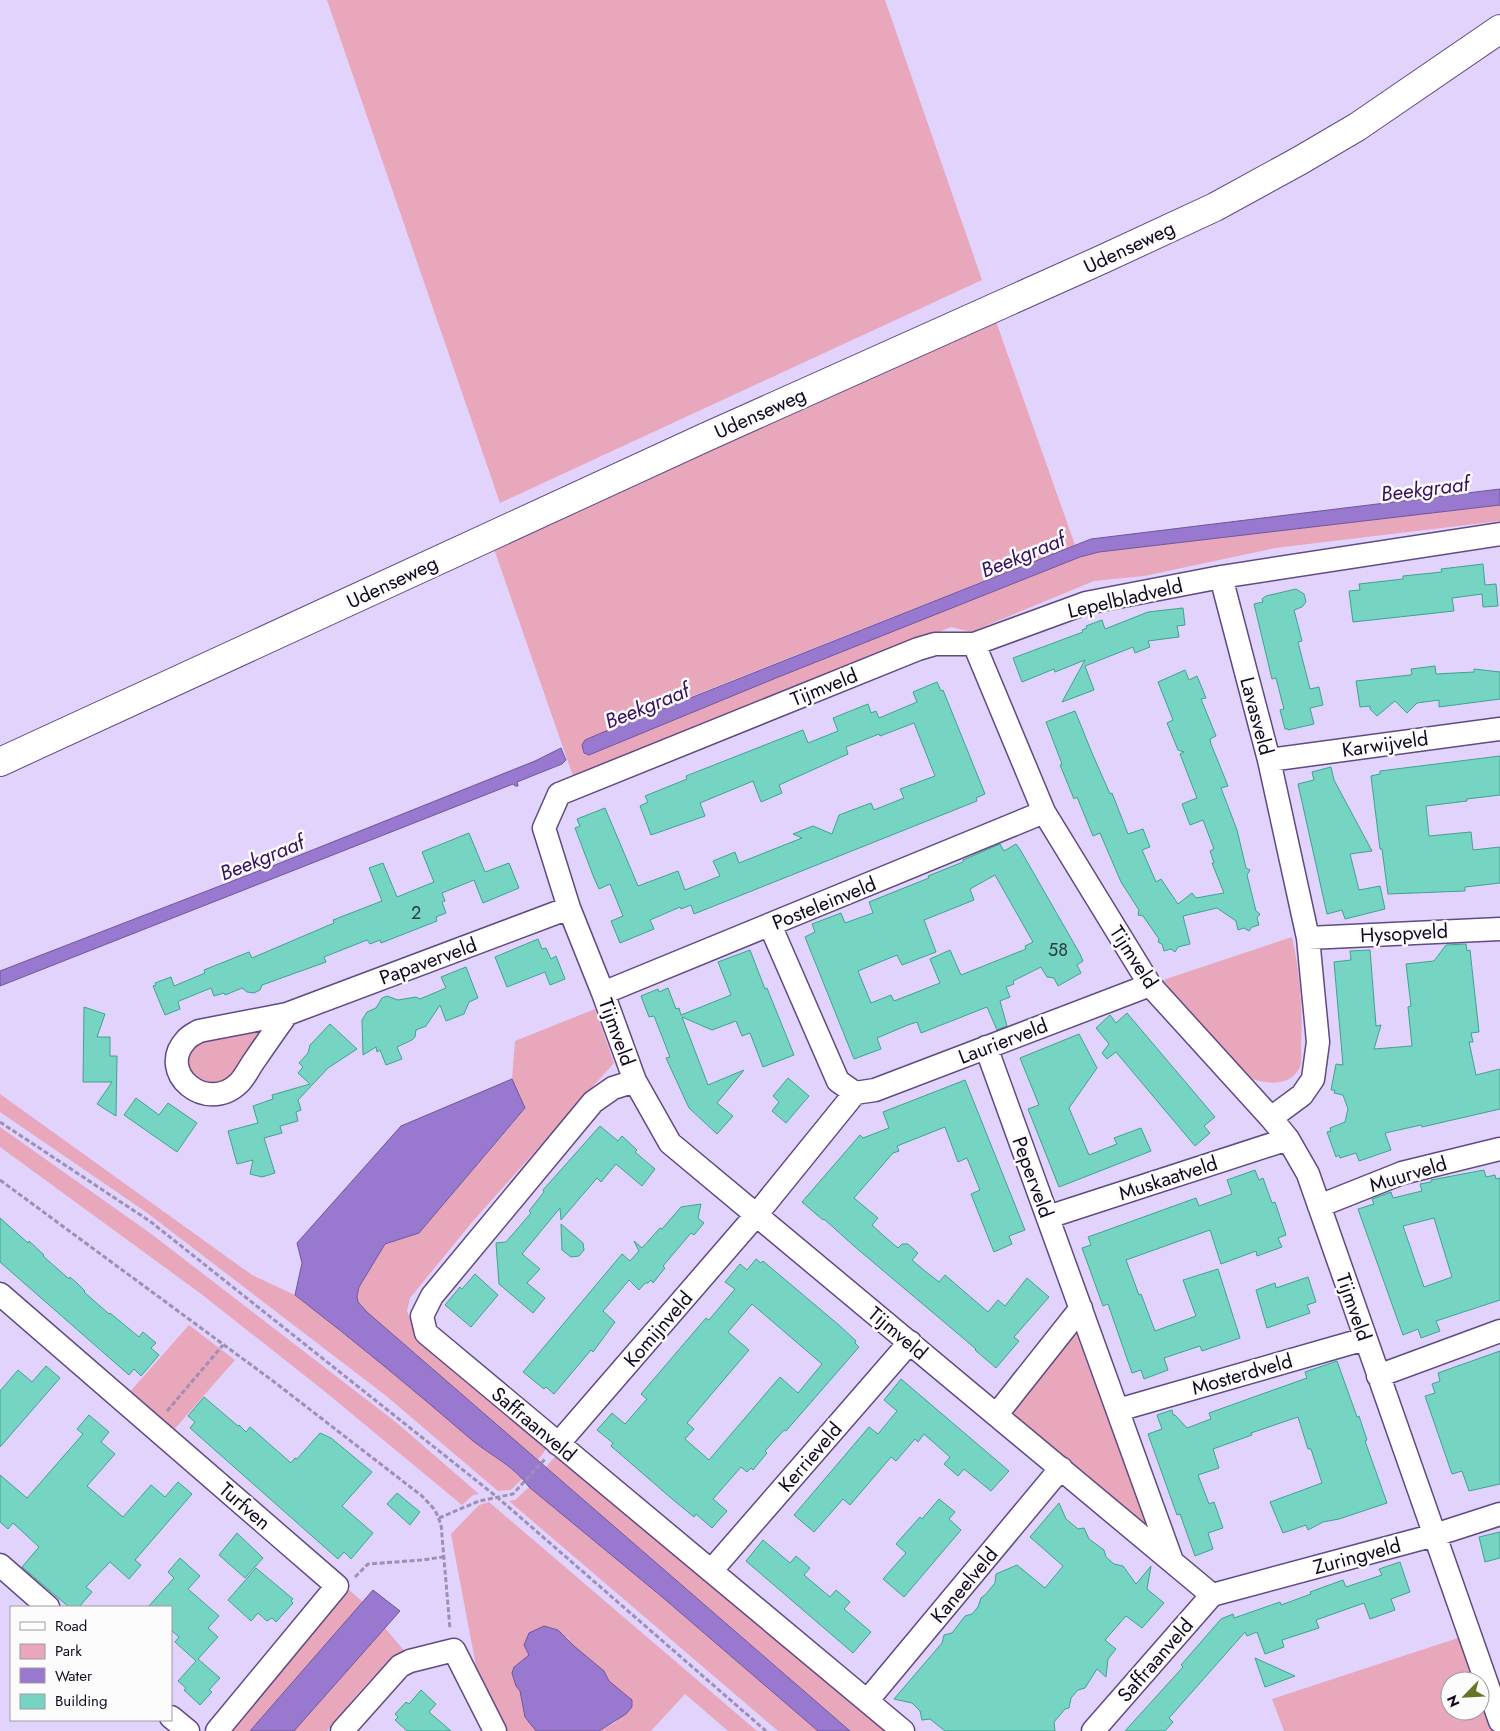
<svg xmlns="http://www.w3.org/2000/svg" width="1500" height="1731" font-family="Jost,sans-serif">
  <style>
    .green { fill: #e8a7ba; fill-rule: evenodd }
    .water { fill: #9978cf; stroke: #70569a }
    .building { fill: #75d4c2; stroke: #40a292; fill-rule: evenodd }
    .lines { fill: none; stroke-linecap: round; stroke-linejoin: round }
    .minor-casing { stroke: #604a84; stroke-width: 25 }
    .secondary-casing { stroke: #604a84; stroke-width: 30 }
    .path { stroke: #9d90b3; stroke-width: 3; stroke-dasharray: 5 2.5; stroke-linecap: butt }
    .minor { stroke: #fff; stroke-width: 22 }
    .secondary { stroke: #fff; stroke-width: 28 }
    .labels { text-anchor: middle; stroke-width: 5; stroke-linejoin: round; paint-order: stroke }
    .number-label { font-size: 18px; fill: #2b3b48 }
    .street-label { font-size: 20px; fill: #12081f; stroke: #fcfcfc }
    .water-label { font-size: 21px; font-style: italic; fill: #371160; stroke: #fcfcfc }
  </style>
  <rect width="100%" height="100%" fill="#e1d3fc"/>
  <path class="green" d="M327 0H885L982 280 500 503Z
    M993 313 1075 545 629 721 585 740 582 745 584 753 589 755 776 678 1080 557 1099 552 1500 505V521L1275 548 1144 576 1094 581 971 632 951 627 574 779 493 546Z
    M1292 937C1300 973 1303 1011 1301 1048 1301 1053 1302 1062 1300 1067 1289 1090 1260 1083 1242 1075L1179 1001 1163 980Z
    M595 1009 614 1063 473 1221 410 1298 407 1311 412 1324 551 1443 538 1460 367 1312 358 1302 357 1296 359 1286 385 1244 419 1233 525 1109 512 1079 515 1041Z
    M258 1025 266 1030 223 1083C205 1087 199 1080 187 1067L191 1050 202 1041Z
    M0 1094 252 1275 295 1295 373 1356 478 1444 523 1478 511 1490 498 1491 385 1395 146 1212 0 1112Z
    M0 1127 150 1233 397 1423 479 1494 473 1495 462 1505 323 1390 200 1293 0 1147Z
    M189 1325 235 1360 172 1432 128 1394Z
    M1074 1328 1145 1520 1150 1534 1006 1420Z
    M560 1451 886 1731H850L546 1467Z
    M529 1487 661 1596 818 1731H778L509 1501 515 1500Z
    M489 1502 757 1731H728L685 1694 651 1731H599L616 1722 632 1700 609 1681 604 1671 573 1646 567 1637 529 1655 514 1666 516 1686 520 1691 525 1717 536 1731H503L479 1682 451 1534 479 1505Z
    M349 1590 363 1602 250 1731H226Z
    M385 1628 407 1654C375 1666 349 1706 327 1731H294Z
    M1464 1636 1499 1731H1284L1272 1699ZM1450 1681H1480V1711H1450Z"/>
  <path class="water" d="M1500 489V505L1099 552 1080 557 776 678 589 755 584 753 582 745 585 740 629 721 665 708 1091 539Z
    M561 748 566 760 562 764 517 782 518 786H515L513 784 0 986V971L261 870 260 865H267L268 867H270L535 761Z
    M512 1079 525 1108 419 1233 385 1244 359 1287 357 1296 358 1302 367 1312 850 1731H818L661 1596 529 1487C515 1467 492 1456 473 1441 415 1391 356 1342 295 1295L302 1263 297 1243 401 1126Z
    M373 1590 400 1611 294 1731H250Z
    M544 1626 558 1630 574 1646 604 1671 609 1681 632 1700V1707L626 1714 599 1731H536L525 1717 520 1691 516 1686 512 1673 514 1667 529 1655 524 1645 529 1633Z"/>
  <path class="building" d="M1483 564 1485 585 1496 584 1498 606 1483 607 1482 594 1452 598 1454 611 1353 622 1349 591 1360 590 1359 584 1403 579V576L1442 572 1441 569Z
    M1296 589 1304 594 1306 602 1302 607 1294 610 1302 641 1298 642 1310 689 1319 687 1323 705 1310 708 1314 724 1288 730V729H1285L1280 710 1284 709 1276 678 1272 679 1254 604 1263 602 1262 599 1266 596Z
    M1183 608 1185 625 1177 626 1179 637 1148 641 1150 647 1135 653 1133 647 1085 666 1094 690 1062 702 1085 660 1055 672 1054 669 1022 682 1013 658 1083 632 1082 630 1087 628 1086 626 1102 620 1105 629 1148 612Z
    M1435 666 1436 674 1474 672V669L1500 672V699L1439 707V700L1417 703 1407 713 1395 701 1377 716 1370 709V706L1360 707 1356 681 1410 675 1412 674 1411 669Z
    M1185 670 1189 680 1197 676 1206 698 1201 699 1216 736 1210 739 1211 744 1228 786 1221 788 1237 830 1246 868 1250 870 1247 875 1256 911 1260 914 1257 918 1259 925 1252 927 1249 931 1244 928 1238 930 1236 921 1217 908 1183 916 1190 944 1178 947 1175 952 1171 949 1164 951 1162 944 1158 942 1159 939 1143 916 1138 915 1139 910 1121 882 1100 833 1093 836 1077 797 1074 799 1060 765 1062 764 1046 722 1075 711 1092 753 1110 794 1112 793 1128 834 1143 829 1150 847 1142 850 1156 882 1161 879 1178 904 1192 893 1196 898 1224 893 1212 863H1214L1210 851 1214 849 1203 820 1190 825 1182 804 1197 798 1180 754 1184 752 1178 750 1167 723 1173 720 1158 682Z
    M937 682 941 691 943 690 985 794 976 798 977 801 694 914 691 905 681 909 680 907 650 920 654 929 620 943 611 921 623 916 610 884 599 889 594 878 575 828 580 826 577 819 605 808 638 886 678 871 685 890 720 876 713 861 735 852 739 863 802 838 793 834 813 826 832 834 839 815 871 803 874 810 904 798 900 789 935 776 914 723 880 736 879 734 846 747 848 754 779 785 782 793 761 802 753 781 700 803 705 816 651 835 640 806 648 802 645 796 687 779 686 776 803 730 808 743 838 731 833 718 868 704 871 713 876 711 879 718 917 702 913 692Z
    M1500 756V795L1467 799V801L1426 806 1429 836 1471 832 1473 850 1500 847V883L1465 887V891L1388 894 1382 849H1380L1371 776 1380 774V771Z
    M1331 767 1334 780 1372 851 1350 854 1359 890 1380 886 1385 909 1345 919 1342 910 1327 914 1298 784 1314 780 1312 772Z
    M469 833 485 872 509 863 519 888 483 903 474 880 442 893 445 901 442 902 446 913 436 917 437 921 381 943 380 940 370 944 367 940 324 957 326 962 262 985 260 990 254 993 247 992 242 988 225 995 224 993 214 996 211 988 179 1001 178 1002 180 1009 165 1015 153 986 156 985 155 983 171 977 174 986 205 973 204 970 249 952 252 958 334 923 333 920 382 901 369 868 383 863 397 897 434 882 422 852Z
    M1000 844 1004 851 1016 844 1021 851 1080 954 1083 961 1077 965 1081 973 1058 986 1054 978 1047 977 1041 967 1013 981 1014 984 1006 987 1010 997 1000 1001 1007 1026 997 1030 987 1007 921 1033 917 1022 908 1025 877 1038 881 1049 854 1059 805 937 815 932 812 924 841 913 845 923 873 913 869 902 929 878 928 876 963 862V860ZM995 875 1033 942 1025 946 1026 949 961 975 950 950 930 959 940 983 894 1001 891 995 871 1003 858 971 897 955 902 965 936 952 924 920 974 900 970 889Z
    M538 939 542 949 546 948 551 959 556 956 565 979 550 985 545 972 507 987 495 957Z
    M1466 944 1467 951 1470 950 1479 1032 1471 1033 1473 1042H1469L1476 1075 1500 1069V1109L1422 1127 1421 1125 1385 1133 1391 1150 1359 1161 1356 1153 1340 1158 1339 1155 1336 1157 1327 1132 1331 1131 1330 1128 1345 1122 1348 1109 1343 1095 1334 1093 1335 1090H1331L1336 1064 1343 1065 1334 962 1351 960 1350 951 1370 950 1376 1026 1381 1025 1374 1049 1412 1046 1408 1007 1411 1006 1406 964 1434 961 1446 945Z
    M750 950 765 989 767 988 794 1055 763 1067 750 1033 742 1036 736 1021 712 1030 682 1017 708 1085 744 1070 717 1103 733 1116 717 1134 689 1108 666 1058 670 1057 654 1016 649 1017 641 996 658 989 659 992 668 988 676 1009 679 1008 681 1015 731 995 718 962Z
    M466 967 478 998 469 1002 464 1014 446 1021 440 1005 426 1026 416 1030 415 1037 412 1040 397 1047 402 1059 386 1065 380 1050 377 1052 376 1047 363 1055 362 1020 367 1012 376 1008 382 998 387 996 398 1000 416 997 420 999 446 988 441 977Z
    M84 1007 105 1014 97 1037H110V1056H117L116 1116 97 1104 112 1082H83Z
    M1127 1013 1215 1117 1204 1126 1210 1133 1195 1146 1116 1052 1107 1059 1102 1053 1109 1044 1096 1028 1110 1015 1116 1023Z
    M330 1024 357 1049 328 1068 298 1100 301 1110 296 1112 298 1121 280 1126 282 1133 264 1138 275 1173 262 1177 250 1174 253 1160 237 1164 228 1131 258 1123 253 1106 273 1099 272 1095 310 1084 298 1073 303 1067 299 1063 308 1053 310 1045Z
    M1079 1034 1097 1068 1069 1108 1089 1155 1117 1144 1114 1138 1141 1128 1151 1151 1059 1187 1028 1109 1039 1105 1020 1058Z
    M788 1078 809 1096 786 1123 772 1111 779 1102 773 1096Z
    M965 1080 1025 1230 1009 1236 1012 1244 994 1252 971 1194 980 1190 967 1158 958 1162 945 1127 897 1146 899 1151 893 1153 854 1198 878 1218 872 1225 885 1237 898 1248 902 1244H908L918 1253 912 1260 925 1271 939 1282 945 1275 988 1312 998 1300 1005 1306 1027 1278 1049 1297 1014 1337 1019 1341 996 1368 975 1350 976 1349 854 1246 824 1219 823 1220 802 1202 860 1135 863 1138 889 1128 883 1112Z
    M136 1098 159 1115 168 1103 197 1123 177 1152 124 1115Z
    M600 1126 618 1141 622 1136 637 1150 635 1152 655 1169 642 1186 616 1164 601 1182 597 1178 561 1220 560 1208 522 1254 540 1269 527 1283 545 1298 533 1313 499 1284 496 1243 506 1242 531 1213 529 1211 544 1192 543 1190Z
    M1255 1170 1259 1180 1263 1178 1272 1203 1275 1202 1286 1235 1278 1238 1282 1247 1257 1256 1256 1251 1221 1264 1210 1230 1126 1260 1139 1295 1141 1294 1155 1331 1196 1316 1183 1280 1218 1269 1240 1338 1202 1351 1200 1346 1164 1358 1168 1370 1144 1379 1141 1370 1132 1373 1108 1304 1103 1306 1082 1248 1091 1245 1088 1237 1196 1198 1199 1206 1232 1194 1227 1180Z
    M1484 1170 1486 1177 1495 1175 1496 1179 1500 1178V1300L1436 1321 1440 1331 1421 1338 1418 1329 1403 1335 1358 1209 1374 1204 1372 1199 1391 1192 1393 1198 1422 1191 1420 1184 1431 1182V1180ZM1434 1218 1452 1277 1424 1287 1403 1226Z
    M701 1204 698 1218 704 1223 694 1235 691 1233 663 1266 665 1268 653 1283 651 1280 648 1283H645L639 1290 629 1280 603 1311 615 1322 593 1352 591 1350 554 1394 546 1387 544 1389 523 1372 622 1254 630 1261 639 1251 634 1241 642 1248 660 1228 662 1229 681 1207Z
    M0 1218 28 1243 29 1241 44 1255 43 1256 69 1279 70 1277 78 1284 85 1291 84 1292 109 1314 110 1313 139 1337 143 1332 156 1343 151 1348 159 1355 141 1376 134 1369 129 1375 0 1262Z
    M561 1224 583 1243 584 1250 579 1256 571 1257 562 1250Z
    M756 1259 761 1263 763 1261 840 1326 856 1341 855 1343 859 1347 786 1431 784 1430 765 1451 767 1453 753 1470 751 1468 747 1472 741 1467 713 1499 727 1511 712 1528 696 1514 694 1517 671 1498 611 1446 613 1443 597 1430 612 1413 625 1424 647 1399 641 1394 706 1318 709 1320 735 1289 725 1282 740 1264 747 1270ZM752 1304 822 1364 798 1393 780 1377 709 1460 685 1439 694 1429 687 1423 749 1350 728 1332Z
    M475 1274 498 1295 471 1327 445 1305 460 1287 462 1289Z
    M1308 1277 1316 1302 1307 1305 1310 1313 1267 1328 1256 1290 1275 1283 1276 1288Z
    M1500 1351V1484L1469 1491 1462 1471 1452 1474 1425 1396 1435 1393 1432 1384 1440 1381 1438 1373Z
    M1337 1361 1357 1417 1359 1416 1367 1440 1365 1441 1387 1503 1339 1519 1323 1522 1308 1530 1306 1525 1283 1533 1270 1502 1322 1483 1311 1449H1308L1298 1417 1251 1433 1252 1435 1213 1449 1219 1468 1198 1475 1209 1504 1214 1502 1223 1528 1208 1533 1213 1549 1195 1556 1180 1514 1177 1515 1148 1434 1162 1429 1157 1415 1172 1410 1173 1415H1175L1187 1428 1211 1419 1209 1413 1307 1378 1305 1372Z
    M46 1366 60 1378 0 1447V1391L18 1370 32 1382Z
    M901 1379 1009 1471 991 1491 964 1469 958 1476 944 1464 950 1457 924 1434 918 1442 915 1439 896 1461 891 1457 850 1505 843 1499 814 1532 794 1515 869 1427 878 1434 897 1411 884 1400Z
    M204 1397 238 1426 239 1425 246 1432 250 1427 291 1463 295 1458 297 1459 320 1433 331 1438 372 1472 342 1506 373 1533 351 1559 344 1552 338 1559 190 1428 195 1422 188 1416Z
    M89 1415 109 1432 101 1442 115 1454 87 1486 123 1517 151 1485 165 1497 178 1482 192 1494 135 1560 141 1565 129 1579 110 1562 86 1587 92 1592 79 1607H69L22 1567 39 1547 13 1523 8 1529 0 1522V1475L27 1498 83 1434 77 1429Z
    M397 1493 420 1512 410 1525 387 1504Z
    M939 1499 955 1512 949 1519 961 1530 904 1597 883 1579 906 1553 896 1544 920 1517 922 1519Z
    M1059 1503 1066 1519 1078 1529 1084 1528 1089 1539 1104 1550 1106 1557 1114 1564 1123 1566 1136 1584 1151 1566 1147 1589 1164 1603 1142 1628 1126 1616 1105 1640 1116 1649 1108 1659 1106 1677 1097 1669 1085 1688 1078 1690 1071 1698 1069 1708 1065 1709 1054 1722 1055 1731H945L930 1719 922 1720 920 1711 912 1703 894 1699 942 1643 944 1635 952 1633 965 1616 972 1614 978 1607 981 1598 986 1594 995 1583 996 1574 1017 1565 1045 1588 1063 1566 1030 1537Z
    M1500 1532V1558L1485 1562 1479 1537Z
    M237 1533 263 1558 245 1578 219 1555Z
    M763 1540 790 1563 796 1556 810 1568 804 1575 830 1597 836 1590 850 1602 844 1609 871 1632 853 1653 746 1561Z
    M180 1558 200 1576 188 1589 219 1616 208 1628 218 1637 198 1659 220 1678 209 1690 212 1692 200 1705 184 1690 186 1688 178 1681 196 1661 175 1642 179 1637 171 1630V1607H148L174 1578 168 1572Z
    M1400 1562 1410 1592 1391 1599 1395 1610 1370 1619 1364 1603 1316 1620 1319 1628 1282 1640 1284 1647 1265 1654 1257 1632 1247 1636 1245 1632 1169 1718 1173 1722 1165 1731H1125L1183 1667 1181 1665 1221 1619 1233 1614 1234 1618 1280 1602 1281 1605 1311 1594 1310 1592 1343 1580 1346 1587 1382 1575 1379 1569Z
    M256 1568 293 1599 291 1601 293 1603 276 1622 272 1618 267 1621 258 1613 251 1621 228 1600Z
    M1255 1658 1295 1676 1265 1687Z
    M421 1690 436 1704 429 1712 451 1731H407L395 1720 398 1717 395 1714 406 1702 409 1704Z"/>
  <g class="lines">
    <defs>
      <path id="minor" d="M1221 577 1269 760 1308 938 1318 1042 1313 1079 1302 1095 1271 1118
        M974 644 1044 812 1150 985 1271 1118 1288 1139 1308 1174 1500 1721
        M1269 760 1500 729
        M770 925 838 1081 855 1093 875 1090 1150 985
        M1308 938 1500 929
        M603 993 1044 812
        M287 1014 569 908
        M287 1014C276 1029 265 1045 254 1061 249 1068 245 1077 239 1083 206 1115 156 1072 186 1040 189 1036 194 1034 199 1031Z
        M986 1047 1172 1561
        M635 1081 613 1088 593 1102 432 1296 422 1316 426 1333 903 1731
        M1319 1206 1402 1173 1500 1149
        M1048 1217 1288 1139
        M0 1294 337 1586 217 1731
        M1378 1376 1500 1331
        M1118 1410 1365 1339
        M997 1414 1081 1308
        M558 1444 757 1214 855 1093
        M0 1565 48 1607
        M711 1571 910 1342
        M1212 1595 670 1143 635 1081 603 993 569 908 544 828 559 794 918 649 935 644H974L1086 603 1221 577 1500 534
        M1212 1595 1435 1535 1500 1514
        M867 1701 1061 1468
        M171 1717 188 1731
        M342 1731 400 1666 410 1661 454 1650 495 1731
        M1093 1731 1212 1595"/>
      <path id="secondary" d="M0 762 706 437 1103 259 1215 207 1299 161 1357 127 1500 29"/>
    </defs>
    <use href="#minor" class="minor-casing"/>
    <use href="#secondary" class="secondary-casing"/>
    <path class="path" d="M0 1122 151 1222 497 1497 766 1731
      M0 1180 273 1381 422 1496 435 1510 441 1524 450 1629
      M167 1411 223 1345
      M439 1518 479 1501 513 1494 545 1459
      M355 1577 368 1564 422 1560 443 1557"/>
    <use href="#minor" class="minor"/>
    <use href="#secondary" class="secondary"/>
  </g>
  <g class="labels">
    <g class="number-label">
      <text x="416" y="919">2</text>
      <text x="1058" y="956">58</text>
    </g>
    <g class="street-label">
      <text transform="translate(1129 247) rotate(-25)" y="7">Udenseweg</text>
      <text transform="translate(760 413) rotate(-24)" y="7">Udenseweg</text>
      <text transform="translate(392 582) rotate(-25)" y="7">Udenseweg</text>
      <text transform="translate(1125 598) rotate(-13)" y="7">Lepelbladveld</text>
      <text transform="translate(824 687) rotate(-22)" y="7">Tijmveld</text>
      <text transform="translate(1257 716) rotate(75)" y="7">Lavasveld</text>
      <text transform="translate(1385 744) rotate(-8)" y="7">Karwijveld</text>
      <text transform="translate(824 903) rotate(-22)" y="7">Posteleinveld</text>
      <text transform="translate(1404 933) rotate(-3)" y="7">Hysopveld</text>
      <text transform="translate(1134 957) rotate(57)" y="7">Tijmveld</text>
      <text transform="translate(428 961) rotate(-20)" y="7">Papaverveld</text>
      <text transform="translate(617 1032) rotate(70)" y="7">Tijmveld</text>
      <text transform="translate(1003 1041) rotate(-21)" y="7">Laurierveld</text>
      <text transform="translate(1408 1174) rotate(-17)" y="7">Muurveld</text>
      <text transform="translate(1033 1177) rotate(70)" y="7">Peperveld</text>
      <text transform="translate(1168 1178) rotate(-18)" y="7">Muskaatveld</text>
      <text transform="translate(1354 1307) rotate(71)" y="7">Tijmveld</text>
      <text transform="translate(658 1329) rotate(-49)" y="7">Komijnveld</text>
      <text transform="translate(898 1333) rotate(40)" y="7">Tijmveld</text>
      <text transform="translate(1242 1374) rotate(-16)" y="7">Mosterdveld</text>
      <text transform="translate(534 1424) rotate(40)" y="7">Saffraanveld</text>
      <text transform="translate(810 1457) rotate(-49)" y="7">Kerrieveld</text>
      <text transform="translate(245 1506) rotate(41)" y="7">Turfven</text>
      <text transform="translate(1357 1556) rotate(-15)" y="7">Zuringveld</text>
      <text transform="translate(964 1585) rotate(-50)" y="7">Kaneelveld</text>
      <text transform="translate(1155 1660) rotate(-49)" y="7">Saffraanveld</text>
    </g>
    <g class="water-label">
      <text transform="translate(1425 489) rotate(-7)" y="7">Beekgraaf</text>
      <text transform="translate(1023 555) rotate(-22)" y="7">Beekgraaf</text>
      <text transform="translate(647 706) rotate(-22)" y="7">Beekgraaf</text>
      <text transform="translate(262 858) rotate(-22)" y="7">Beekgraaf</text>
    </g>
  </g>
  <rect x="10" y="1606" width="162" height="115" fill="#fcfcfc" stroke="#9e9aa4"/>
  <rect x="20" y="1622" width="25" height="8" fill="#ffffff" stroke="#9e9aa4"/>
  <text x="55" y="1631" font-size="15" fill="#12081f">Road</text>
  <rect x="20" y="1644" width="25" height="15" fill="#e8a7ba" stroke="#9e9aa4"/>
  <text x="55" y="1656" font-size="15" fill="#12081f">Park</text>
  <rect x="20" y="1668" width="25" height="15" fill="#9978cf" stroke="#9e9aa4"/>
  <text x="55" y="1681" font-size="15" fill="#12081f">Water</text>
  <rect x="20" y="1694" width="25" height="15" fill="#75d4c2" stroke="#9e9aa4"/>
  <text x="55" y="1706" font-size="15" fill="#12081f">Building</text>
  <g transform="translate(1465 1696) rotate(246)"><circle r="24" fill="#fcfcfc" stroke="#9e9aa4"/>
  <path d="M0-4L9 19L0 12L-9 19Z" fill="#667624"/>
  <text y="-8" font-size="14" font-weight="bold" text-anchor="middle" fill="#12081f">N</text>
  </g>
</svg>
